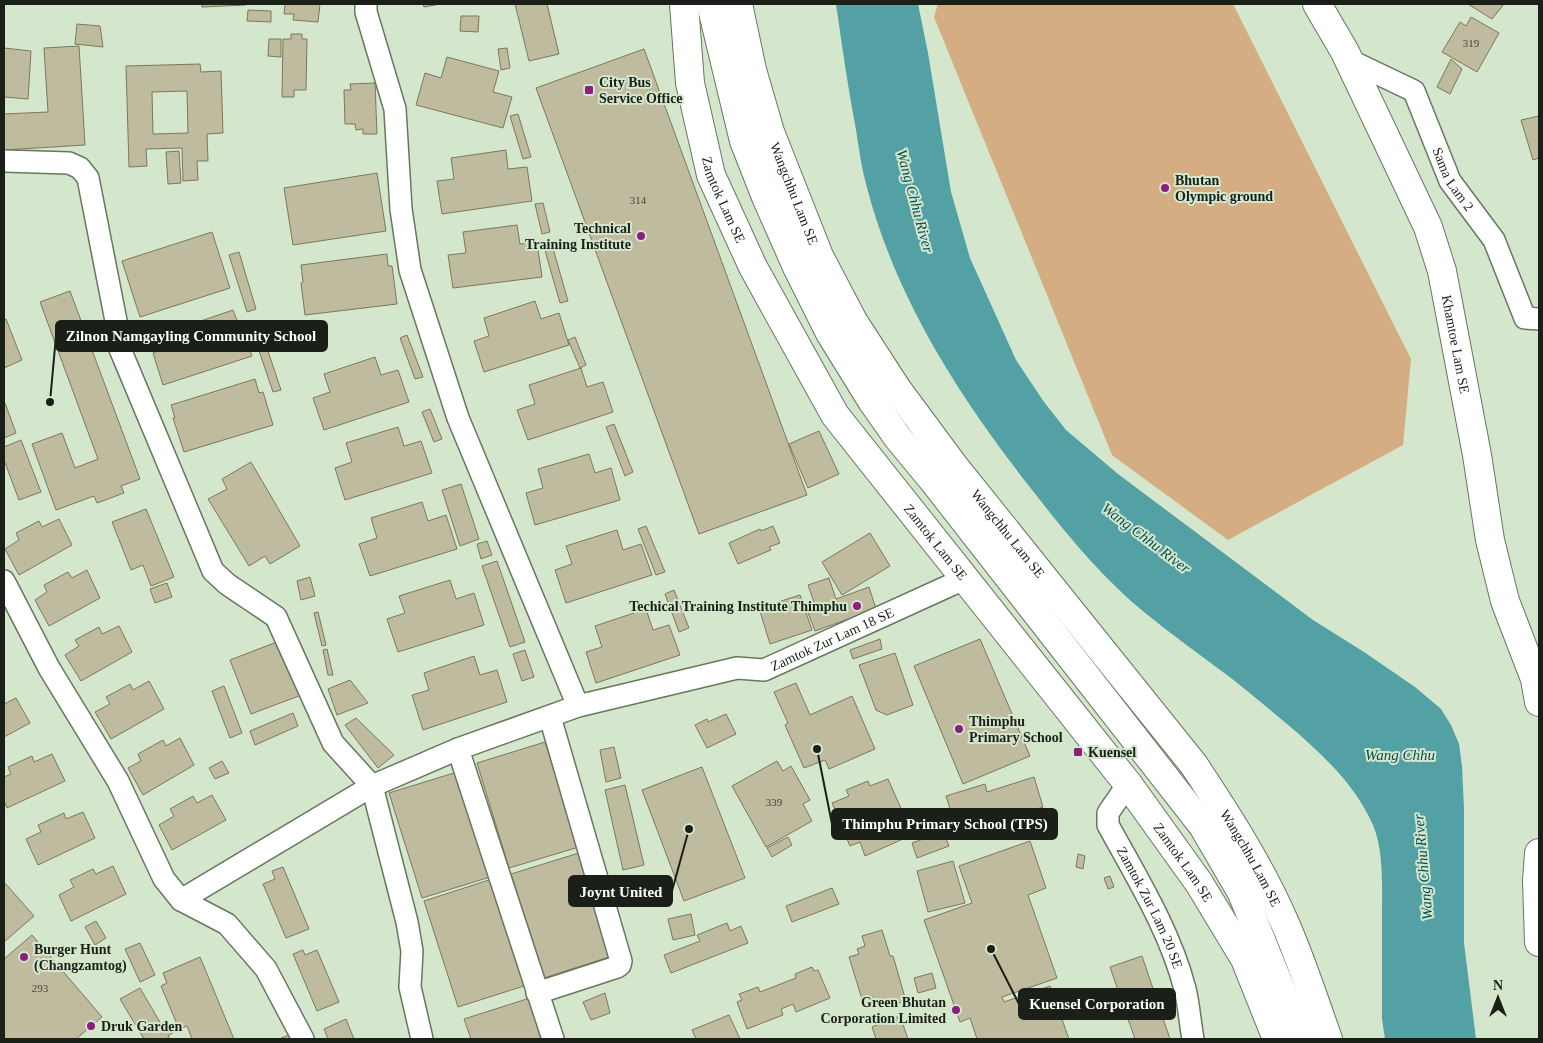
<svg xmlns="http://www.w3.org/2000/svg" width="1543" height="1043" font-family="Georgia,serif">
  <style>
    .green { fill: #d4ae82 }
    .water { fill: #53a0a5 }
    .building { fill: #bebb9e; stroke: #7b785d; fill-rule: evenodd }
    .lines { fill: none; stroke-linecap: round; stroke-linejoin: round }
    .street-casing { stroke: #677760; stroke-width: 24 }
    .secondary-casing { stroke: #677760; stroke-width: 30 }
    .primary-casing { stroke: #677760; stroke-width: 30 }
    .highway-casing { stroke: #677760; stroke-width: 30 }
    .street { stroke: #fff; stroke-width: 21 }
    .secondary { stroke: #fff; stroke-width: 28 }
    .primary { stroke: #fff; stroke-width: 28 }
    .highway { stroke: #fff; stroke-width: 28 }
    .poi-dot { fill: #8d1d7f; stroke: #d4e6cc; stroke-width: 2 }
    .labels { text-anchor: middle; stroke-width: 4; stroke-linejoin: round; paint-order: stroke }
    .number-label { font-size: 11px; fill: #434739 }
    .poi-label { font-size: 14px; font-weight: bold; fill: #1a2017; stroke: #d4e6cc; text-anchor: start }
    .street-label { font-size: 14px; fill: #1a2017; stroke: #d4e6cc }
    .water-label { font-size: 15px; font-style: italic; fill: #054e52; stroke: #d4e6cc }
    .leader { fill: none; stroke: #1a2017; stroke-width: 2 }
    .callout-dot { fill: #1a2017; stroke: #d4e6cc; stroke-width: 2 }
    .callout { fill: #1a2017; stroke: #1a2017; stroke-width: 2 }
    .callout-label { font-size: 15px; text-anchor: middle; font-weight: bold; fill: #fff }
  </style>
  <rect width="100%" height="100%" fill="#d4e6cc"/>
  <path class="green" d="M938 4H1233L1411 359 1403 445 1228 540 1112 455 934 17Z"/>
  <path class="water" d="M836 4H918L928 53 951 192 970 258 1016 360 1044 402 1066 430 1118 474 1313 620 1364 652 1415 687 1441 709 1451 725 1459 744 1462 766 1464 809V943L1476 1039H1385L1382 1019C1382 984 1382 950 1382 915 1382 888 1384 851 1373 825 1355 784 1321 753 1287 724 1269 709 1250 693 1231 678 1202 656 1172 635 1144 612 1100 576 1064 531 1029 486 958 395 895 297 866 184 861 166 859 148 856 130 848 88 842 46 836 4Z"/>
  <path class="building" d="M202 4H246V5L202 7Z
    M285 4H320L318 22 293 20 294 14H284Z
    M423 4H440L424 7Z
    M515 4H547L559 54 529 61Z
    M1468 4H1504L1492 19Z
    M248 10 271 11V22L247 21Z
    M461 16H479L478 32 460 31Z
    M1471 17 1499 33 1477 72 1442 52 1460 22 1466 26Z
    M77 24 100 26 103 47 75 44Z
    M291 34H302V39H307L306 90H294V97H282L283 39H291Z
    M269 39H281V57L268 56Z
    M79 46 85 145 4 150V114L48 112 44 48Z
    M4 48 31 51 28 99 4 97Z
    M507 48 510 68 501 70 498 49Z
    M644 49 807 495 699 534 536 88Z
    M447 57 499 71 493 92 512 97 503 128 416 105 425 73 441 78Z
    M1451 59 1462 69 1450 94 1437 87Z
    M200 64 201 72 221 71 223 133 207 134 208 161H197L198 180 183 181 182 148 146 149 147 166 129 167 126 66ZM187 91 188 133 153 134 152 92Z
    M375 83 377 134H363V129L356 130 355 124H345L344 90H351L350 84Z
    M518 114 531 157 523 159 510 116Z
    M1539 116V158L1533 160 1521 120Z
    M506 150 508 169 527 167 532 201 442 214 437 181 454 179 451 158Z
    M179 151 181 183 168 184 166 152Z
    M377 173 386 231 293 245 284 188Z
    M543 203 550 232 542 234 535 204Z
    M517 225 520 244 537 242 542 277 453 288 448 255 466 253 463 232Z
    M212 232 230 288 140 317 122 261Z
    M552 245 568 301 560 303 544 247Z
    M239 252 256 309 247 312 229 255Z
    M387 254 388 266H392L397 304 305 315 301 283 303 282 301 265Z
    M70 291 140 479 121 486 124 493 97 503 94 496 56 510 32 444 62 433 75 468 98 459 40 302Z
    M535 301 541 319 559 313 569 345 484 372 474 341 489 336 484 318Z
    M233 310 239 325 241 324 252 356 163 385 153 353 156 352 151 338Z
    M6 319 22 360 4 368V320Z
    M262 333 281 390 273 392 254 336Z
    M407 335 423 377 415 379 400 338Z
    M575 337 586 365 580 368 568 340Z
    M375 357 381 375 398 370 409 402 324 430 313 398 330 392 324 374Z
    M581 368 587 387 603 382 613 412 528 440 517 410 535 404 529 385Z
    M255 379 259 393 263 392 273 425 184 452 173 418H175L171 405Z
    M5 403 16 433 4 438V404Z
    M430 409 442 439 434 442 422 412Z
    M614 424 633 472 625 476 606 427Z
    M398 427 404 446 421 441 432 473 345 500 335 468 352 462 346 443Z
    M819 431 839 474 808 488 789 444Z
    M21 440 41 492 19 500 4 460V447Z
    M589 454 595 473 611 468 620 500 535 525 526 493 543 488 538 469Z
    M251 462 300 546 270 564 265 556 249 566 208 499 227 489 222 479Z
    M461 484 479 539 460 546 442 490Z
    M422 502 428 521 446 515 457 549 370 576 359 544 377 538 371 518Z
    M146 509 174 577 151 586 143 565 131 570 112 522Z
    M59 519 72 545 19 575 5 549 19 540 16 533 39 521 42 527Z
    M646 526 665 572 656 575 638 529Z
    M773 526 780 543 769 547 771 550 738 564 729 543 760 529 761 531Z
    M617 530 623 550 641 544 652 575 566 603 555 570 572 564 566 546Z
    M870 533 890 566 842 595 822 562Z
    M487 541 492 555 481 559 477 544Z
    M497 561 525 642 510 647 482 566Z
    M87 570 100 598 49 626 35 600 47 592 44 585 68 572 72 578Z
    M310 577 315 596 301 600 297 581Z
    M829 578 836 599 869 587 876 609 815 631 805 605 814 602 808 585Z
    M450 580 456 599 474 593 484 625 398 652 387 619 405 613 399 596Z
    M167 583 172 597 155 603 150 589Z
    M674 590 689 628 679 632 665 594Z
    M800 595 812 630 770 644 759 608Z
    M646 609 653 630 669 625 680 655 596 683 586 652 602 647 595 626Z
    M318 612 326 645 322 646 314 613Z
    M119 626 132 652 81 681 65 655 79 646 75 640 99 627 102 634Z
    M880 639 882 649 853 659 850 650Z
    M980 639 1030 756 963 784 914 666Z
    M282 640 304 694 251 714 230 660Z
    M327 649 333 675H328L323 650Z
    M525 650 534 677 522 681 513 654Z
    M895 653 913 705 887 715 876 710 859 665Z
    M474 656 480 675 497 670 507 702 423 730 412 695 429 690 424 673Z
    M350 680 368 703 337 715 328 689Z
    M149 681 164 709 111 739 95 712 110 704 106 697 130 684 133 690Z
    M796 683 810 715 852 696 875 749 829 769 825 760 804 768 785 725 788 723 774 692Z
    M224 686 242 733 230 738 212 691Z
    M16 698 30 723 4 737V704Z
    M293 713 298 726 255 745 250 731Z
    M726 714 736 734 707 748 695 725 707 719 708 722Z
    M356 718 394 755 378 768 345 725Z
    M180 738 194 765 143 795 128 768 141 761 138 754 163 740 166 746Z
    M545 742 579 847 509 868 477 763Z
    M614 747 621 778 606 782 600 750Z
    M52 754 65 781 7 808 4 801V777L11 774 8 767 32 756 34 762Z
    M222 761 229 773 215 779 209 768Z
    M777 761 783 771 791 766 810 800 803 804 812 821 766 847 732 786Z
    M702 767 745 878 684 901 642 790Z
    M457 772 490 877 422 898 389 793Z
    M1034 777 1043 807 958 834 946 796 985 784 987 792Z
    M888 779 907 822 897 826 903 839 865 856 860 842 850 846 832 803 849 796 846 790 868 781 870 786Z
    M625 785 644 865 623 870 605 790Z
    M212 795 226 820 172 850 159 825 174 816 170 809 193 796 197 803Z
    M83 812 95 838 38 865 26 839 41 832 38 825 64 813 66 819Z
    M943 832 949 846 917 858 912 843Z
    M788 837 792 845 772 857 767 848Z
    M1030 841 1046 888 1028 895 1057 978 1002 997 1004 1002 1050 986 1069 1039H977L970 1018 960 1022 924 920 972 903 959 866Z
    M579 853 612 956 544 978 511 874Z
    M1078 854 1085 856 1083 869 1076 867Z
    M953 861 965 903 928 912 917 871Z
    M113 866 126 894 71 921 59 895 74 887 70 880 93 869 96 874Z
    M283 867 309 929 286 938 263 884 275 879 272 871Z
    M1110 876 1114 887 1108 889 1104 878Z
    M492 879 527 985 458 1007 424 901Z
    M4 882 34 916 4 942Z
    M832 888 839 904 792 922 786 906Z
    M691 914 695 935 673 940 668 919Z
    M96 921 106 938 95 945 85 927Z
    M727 923 730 931 741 926 748 943 671 973 664 955 700 941 697 935Z
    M882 930 890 956H893L906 1001 884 1007 882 998 873 1001 872 996 862 999 849 957 859 954 857 949 865 946 862 936Z
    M32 935 102 1017 76 1039H4V959Z
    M140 943 155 975 140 982 125 949Z
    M303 950 305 955 317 950 339 1002 317 1011 293 954Z
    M1142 956 1170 1039H1135L1110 967Z
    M200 957 234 1039H192L187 1026 179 1029 161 986 167 983 163 973Z
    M812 967 814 971 818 970 830 998 796 1012 793 1004 781 1009 783 1015 747 1029 737 1002 742 1000 739 994 758 987 760 992 796 978 795 974Z
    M932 973 936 988 918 993 914 978Z
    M140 988 161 1024 167 1021 174 1032 168 1036 170 1039H144L120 999Z
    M605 993 610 1013 591 1020 583 1002Z
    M533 997 547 1039H471L464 1019Z
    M729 1015 740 1039H696L692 1030Z
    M900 1016 908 1039H876L872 1027Z
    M346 1019 354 1039H328L324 1029Z
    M294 1033 297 1039H279Z"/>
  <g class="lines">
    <defs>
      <g id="street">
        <path d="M366 4V12L395 109 401 209 410 270 458 418 578 706"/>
        <path id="s1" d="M1347 59 1414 91 1450 181 1494 240 1525 318 1539 319"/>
        <path d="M4 161 69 163 80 168 88 178 117 326 120 349 213 571 227 584 276 617 333 743 372 786 407 922 412 951 410 987 422 1039"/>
        <path d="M4 581 49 668 118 781 164 879 181 900 227 924 266 969 303 1039"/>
        <path d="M458 749 553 1039"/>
        <path id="s2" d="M1128 784 1108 813V825C1137 878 1170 931 1185 989 1189 1005 1190 1023 1193 1039"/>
        <path id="s3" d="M181 900 372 786 458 749 578 706 737 668 764 670 964 579"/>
        <path d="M537 993 617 967 620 965 621 961 550 717"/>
      </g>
      <g id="secondary">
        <path id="s4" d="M684 4 690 83 711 175 753 267 835 415 1128 784 1199 883 1245 959 1277 1039"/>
      </g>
      <g id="primary">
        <path id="s5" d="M1317 4 1345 52 1428 227 1442 271 1477 455 1490 540 1505 601 1535 679 1539 702"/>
        <path d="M1539 853 1537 881 1539 942"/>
      </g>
      <g id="highway">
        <path d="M711 4 744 141 766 197 797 267 830 333 872 401 898 438 932 479 1203 826 1242 893 1301 1039"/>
        <path id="s6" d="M738 4 752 70 770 132 819 256 853 321 897 389 954 466 1194 765C1227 815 1260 866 1284 921 1301 959 1314 1000 1328 1039"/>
      </g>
    </defs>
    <use href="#street" class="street-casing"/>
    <use href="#secondary" class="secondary-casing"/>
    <use href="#primary" class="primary-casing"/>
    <use href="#highway" class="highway-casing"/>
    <use href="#street" class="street"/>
    <use href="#secondary" class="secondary"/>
    <use href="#primary" class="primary"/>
    <use href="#highway" class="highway"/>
  </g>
  <g class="poi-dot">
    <rect x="584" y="85" width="10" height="10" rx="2.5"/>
    <circle cx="1165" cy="188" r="5"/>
    <circle cx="641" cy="236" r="5"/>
    <circle cx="857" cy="606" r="5"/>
    <circle cx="959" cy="729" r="5"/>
    <rect x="1073" y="747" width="10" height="10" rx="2.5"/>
    <circle cx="24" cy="957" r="5"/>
    <circle cx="956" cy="1010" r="5"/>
    <circle cx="91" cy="1026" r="5"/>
  </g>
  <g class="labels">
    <g class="number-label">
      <text x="1471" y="47">319</text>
      <text x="638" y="204">314</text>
      <text x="774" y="806">339</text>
      <text x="40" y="992">293</text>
    </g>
    <g class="poi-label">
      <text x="599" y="87">City Bus<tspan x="599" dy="16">Service Office</tspan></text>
      <text x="1175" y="185">Bhutan<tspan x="1175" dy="16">Olympic ground</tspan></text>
      <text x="631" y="233" text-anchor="end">Technical<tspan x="631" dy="16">Training Institute</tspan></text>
      <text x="847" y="611" text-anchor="end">Techical Training Institute Thimphu</text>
      <text x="969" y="726">Thimphu<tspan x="969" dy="16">Primary School</tspan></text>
      <text x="1088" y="757">Kuensel</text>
      <text x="34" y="954">Burger Hunt<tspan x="34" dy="16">(Changzamtog)</tspan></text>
      <text x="946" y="1007" text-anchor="end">Green Bhutan<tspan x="946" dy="16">Corporation Limited</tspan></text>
      <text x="101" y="1031">Druk Garden</text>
    </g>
    <g class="street-label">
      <text dy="5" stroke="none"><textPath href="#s1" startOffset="171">Sama Lam 2</textPath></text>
      <text dy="5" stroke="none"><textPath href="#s6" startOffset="198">Wangchhu Lam SE</textPath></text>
      <text dy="5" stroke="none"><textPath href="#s4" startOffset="201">Zamtok Lam SE</textPath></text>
      <text dy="5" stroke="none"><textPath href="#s5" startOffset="370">Khamtoe Lam SE</textPath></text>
      <text dy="5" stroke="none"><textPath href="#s6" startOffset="602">Wangchhu Lam SE</textPath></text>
      <text dy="5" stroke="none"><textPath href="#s4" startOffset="606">Zamtok Lam SE</textPath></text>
      <text dy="5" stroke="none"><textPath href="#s3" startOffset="709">Zamtok Zur Lam 18 SE</textPath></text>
      <text dy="5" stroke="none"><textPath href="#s6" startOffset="1008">Wangchhu Lam SE</textPath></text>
      <text dy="5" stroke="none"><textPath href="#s4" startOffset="1011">Zamtok Lam SE</textPath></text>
      <text dy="5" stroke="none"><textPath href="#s2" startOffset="140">Zamtok Zur Lam 20 SE</textPath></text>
    </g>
    <g class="water-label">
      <text transform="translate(915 201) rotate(75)" y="5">Wang Chhu River</text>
      <text transform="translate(1146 538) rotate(37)" y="5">Wang Chhu River</text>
      <text x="1400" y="760">Wang Chhu</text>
      <text transform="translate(1423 867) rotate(-95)" y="5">Wang Chhu River</text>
    </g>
  </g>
  <path class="leader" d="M50 402L56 336M817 749L832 824M689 829L672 891M991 949L1019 1004"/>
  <g class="callout-dot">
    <circle cx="50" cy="402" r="5"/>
    <circle cx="817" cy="749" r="5"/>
    <circle cx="689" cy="829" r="5"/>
    <circle cx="991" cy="949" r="5"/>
  </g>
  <g class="callout">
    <rect x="56" y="321" width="271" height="30" rx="5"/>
    <rect x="832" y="809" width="225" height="30" rx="5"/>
    <rect x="569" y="876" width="103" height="30" rx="5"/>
    <rect x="1019" y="989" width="156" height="30" rx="5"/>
  </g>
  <g class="callout-label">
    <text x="191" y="341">Zilnon Namgayling Community School</text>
    <text x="945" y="829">Thimphu Primary School (TPS)</text>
    <text x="621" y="897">Joynt United</text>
    <text x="1097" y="1009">Kuensel Corporation</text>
  </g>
  <rect width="1543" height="1043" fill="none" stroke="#1a2017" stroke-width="10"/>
  <g transform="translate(1498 998)" stroke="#d4e6cc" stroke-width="4" paint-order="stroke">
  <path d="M0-4L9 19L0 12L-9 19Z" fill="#1a2017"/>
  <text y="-8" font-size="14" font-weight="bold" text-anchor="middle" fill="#1a2017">N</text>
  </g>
</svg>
